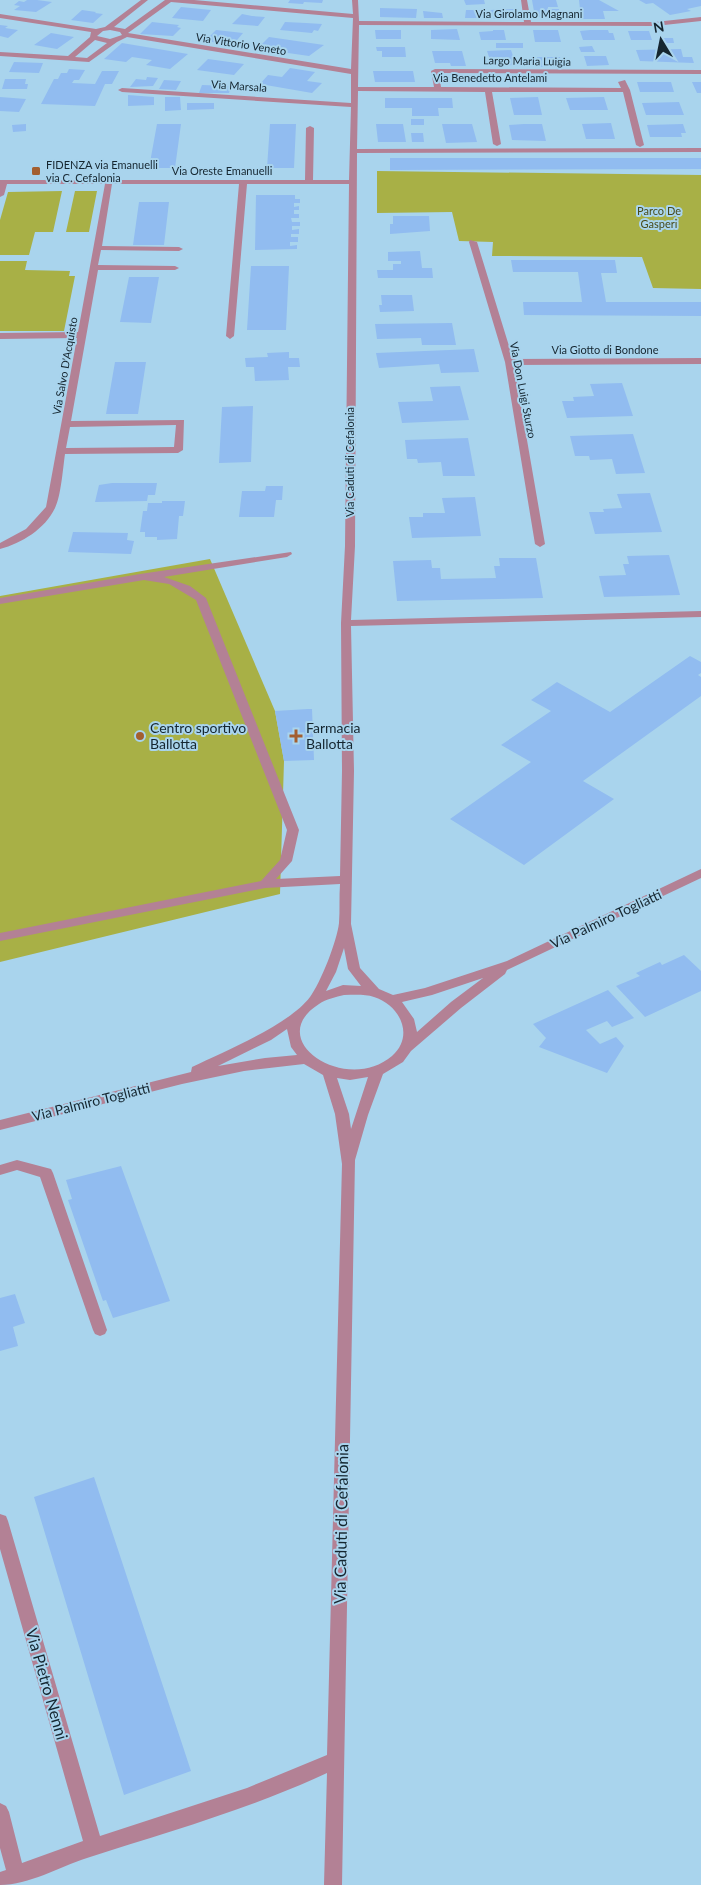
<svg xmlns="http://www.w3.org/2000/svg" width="701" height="1885" font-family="Lato,sans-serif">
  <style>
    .green { fill: #a8b046 }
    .building { fill: #91bcf0 }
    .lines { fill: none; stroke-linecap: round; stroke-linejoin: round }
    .minor { fill: #b38195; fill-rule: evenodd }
    .poi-dot { fill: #a35f30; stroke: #a9d4ed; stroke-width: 2 }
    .labels { text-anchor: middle; stroke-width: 4; stroke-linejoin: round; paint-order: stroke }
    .far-street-label { font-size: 11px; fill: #152630; stroke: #a9d4ed }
    .far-poi-label { font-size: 11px; fill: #152630; stroke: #a9d4ed; text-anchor: start }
    .far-park-label { font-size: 11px; fill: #484b1a; stroke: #a9d4ed }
    .poi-label { font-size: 14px; fill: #152630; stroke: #a9d4ed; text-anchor: start }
    .street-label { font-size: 14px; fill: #152630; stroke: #a9d4ed }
    .near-street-label { font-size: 16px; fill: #152630; stroke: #a9d4ed }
  </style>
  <rect width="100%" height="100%" fill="#a9d4ed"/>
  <path class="green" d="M377 171 701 175V289L653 288 642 257 492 256 493 242 459 241 452 212 377 213Z
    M62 191 53 232H35L29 255H0V220L8 192Z
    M75 191H97L89 232H66Z
    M0 261H27L25 270 70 271 69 276H75L64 331H0Z
    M210 559 275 711 284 761 280 894 0 962V596Z"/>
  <path class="building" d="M27 0H37L52 2 36 12 14 10 20 6 14 5 19 1 24 2Z
    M290 0H323L322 3 304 2 303 4 288 3Z
    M464 0H484L485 4 466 5Z
    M532 0H556L558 7H548V9H559L560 18 535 17Z
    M579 0H599L619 11H603L605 19H581Z
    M639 0H701V6L687 9 691 11 670 15 653 3 646 4Z
    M181 7 211 10 203 21 172 18Z
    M380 8 417 9 416 18 380 17Z
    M514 9 518 17 494 19 490 10Z
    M82 10 96 12 95 13 103 14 93 23 71 20Z
    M466 10H485L487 18H465Z
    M423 11 442 13 443 18H424Z
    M242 14 252 16 265 17 258 26 232 24Z
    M152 22 179 25 177 27 181 28 173 36 140 34Z
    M285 22 306 23 322 24 318 31 314 30 312 33 280 30Z
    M0 25 8 26 5 28 18 30 8 38 0 36Z
    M457 29 460 40 431 39V30Z
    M216 30 243 33 233 45 205 41Z
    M375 30H401V39H376Z
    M493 30H504L506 40H481L479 32 493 31Z
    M533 30H558L561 42H535Z
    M590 30H608L609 33H613L615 40H583L580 31Z
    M628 31H649L652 40H631Z
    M51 33 74 37 57 49 34 45Z
    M269 37 324 45 309 56 260 49 264 45H261Z
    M659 38H673L674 43H660Z
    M122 43 188 54 170 69 146 65 152 60 132 57 126 62 104 59Z
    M496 43H523V48H496Z
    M592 46 595 52H581L579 47Z
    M376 47H405L406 57H382V51H377Z
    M681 49 683 57H692L694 63 640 61 636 50Z
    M511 50 516 65 492 66 487 51Z
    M432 51H462L466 66H451L450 63H435Z
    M584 56H606L609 65 587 66Z
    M537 57H560L562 66 539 67Z
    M208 59 244 64 234 75 197 70Z
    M14 62 43 63 39 73 9 72Z
    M290 68 315 72 307 81 322 83 312 93 260 84 268 75 282 77Z
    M69 69 85 70 79 80H74L72 83 95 84 102 71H119L112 84H105L95 106 41 104 54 79H58L61 73H67Z
    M373 71H413L415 82H375Z
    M147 77 158 78 153 86 130 87 136 79 146 80Z
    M5 79H26L25 84H28L27 89H2Z
    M164 80 181 81 176 90 159 89Z
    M637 82H671L674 92H640Z
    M692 82H701V93H697Z
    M202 85 231 86 229 93H199Z
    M128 95 154 97V105L128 106Z
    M0 97 26 99 19 112 0 111Z
    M165 97H180L181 110 165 111Z
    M538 97 542 115H514L510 98Z
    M604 97 608 110H570L566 98Z
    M385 98H452L453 108H438L439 116H412V108H385Z
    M679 102 684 115H646L642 103Z
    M187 103H214V109L187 110Z
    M411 119H424V125H411Z
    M611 123 615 139H586L582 124Z
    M26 124V131L13 132 12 125Z
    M157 124H181L175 168H149Z
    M270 124H296L294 168H267Z
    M376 124H403L406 142H378Z
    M442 124H472L477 142 446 143Z
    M524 124H542L546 141 512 140 509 125Z
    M683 124 686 133H681L682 137H650L647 125Z
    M411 133H423L424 142H412Z
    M390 158H701V169L390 170Z
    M256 195H295V199H300V203H294V207L299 206V210H294V214H299V218H291L292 222H300V226H292V230L299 229V234H291V237H298V242H290V246L297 245V249L255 250Z
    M139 202H169L164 245H133Z
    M393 216H429L430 231 390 234V224H393Z
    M420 251 422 268H432L433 278H378L377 270H393V264H401V261H388V252Z
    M511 260H615L617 273H601L606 302H701V316L524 315 523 302H582L578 272H513Z
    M251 266H289L286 330H247Z
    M129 277H159L151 323 120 322Z
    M381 295H412L414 311 380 312 379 305H382Z
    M452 323 456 345H422L421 338 377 339 375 324Z
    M474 349 479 372 441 373 439 364 379 368 376 353Z
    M289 352V358H299L300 367H288L289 380 255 381 254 367H246L245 358 268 357 267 353Z
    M115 362H146L138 414H106Z
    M622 383 633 416 567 418 562 401H574L573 397 594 396 590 384Z
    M460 386 469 420 402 423 398 402 433 401 430 387Z
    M253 406 251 462 219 463 222 407Z
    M633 434 645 473 616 474 612 459 590 460 589 456H575L570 436Z
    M468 438 475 476H443L441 462 418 463 417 459H407L405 440Z
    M112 483H157L155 495H148L147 501 95 502 99 485Z
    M266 486H283L282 500H276L274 517H239L242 491H265Z
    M650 493 662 532 595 534 589 512H604L603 509 622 508 617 494Z
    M475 497 481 536 412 538 409 517H423V513H445L442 498Z
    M162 501H185L183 516H179L177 539 157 540V537H145V532H140L143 511H147L148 503H162Z
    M73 532 128 533 127 540 134 541 131 554 68 552Z
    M669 555 680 595 604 597 599 576 626 575 623 564H629L627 556Z
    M499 558H536L543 598 397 601 393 561 431 560 432 568H440L441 579 496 578 494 566H500Z
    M690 656 701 662V673L698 675 701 677V696L583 781 614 799 524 865 450 819 531 762 501 745 551 711 531 700 557 682 610 712Z
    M308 709H312L314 760 284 761 275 711Z
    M684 955 701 971V991L645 1017 616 986 640 976 636 973 660 962 662 965Z
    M608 990 634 1018 612 1027 607 1021 586 1030 600 1044 616 1037 624 1046 607 1073 539 1047 546 1038 533 1024Z
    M121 1166 170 1301 113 1318 106 1300 103 1301 68 1200 72 1199 66 1180Z
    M15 1294 25 1323 13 1327 18 1346 0 1351V1298Z
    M94 1477 191 1771 124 1795 34 1497Z"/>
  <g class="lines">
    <path class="minor" d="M141 0H148L114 27 125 29 165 0H194L353 14 352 0H358L359 21 524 22 521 0H527L531 22H655L701 17V21L655 26 359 25 358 87H434L431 71 435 69 701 70V74L439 73 441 87 621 88 618 82 625 80 630 90 644 145 640 147 636 145 623 92H492L501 144 497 146 493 144 485 92 358 91 357 149 701 148V152L357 153 355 546 351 620 701 611V617L351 626 354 771 351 924 360 968 379 989 393 995 425 988 507 961 701 869V878L507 970 505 974 461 1008 411 1051 403 1062 383 1074 368 1115 355 1160 342 1885H324L327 1773C250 1809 167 1832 87 1858 59 1867 29 1885 0 1885V1872L6 1870 0 1848V1803L6 1806 9 1812 22 1863 83 1841 0 1549V1514L6 1516 8 1521 100 1836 247 1788 327 1755 342 1164 335 1114 323 1075 304 1064 244 1071 182 1084 0 1130V1120L191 1072 192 1067C225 1051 289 1025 310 997 321 982 337 941 339 923 340 910 339 897 340 884L265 888 0 941V933L261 881 280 860 287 830 196 600 169 584 144 580 0 604V598L140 574 291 552 292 554 287 557 164 577 190 586 206 598 299 830 292 861 276 879 340 876 342 771 341 623 345 546 349 184H247L234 336 230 339 226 336 239 184H112L102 246 179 247 183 249 179 251 101 250 98 265 175 266 179 268 175 270H98L71 421 184 420 183 450 178 453 65 454C63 468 61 496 55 508 45 529 22 543 0 549V543L26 529 46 507 77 338 0 339V333L78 332 105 184H7L4 195 0 197V180H305L306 128 310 126 314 128 313 180H349L351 107 122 92 118 90 122 88 351 103V74L127 37 117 42 89 62 0 56V52L68 56 90 37 91 32 0 18V14L96 29 105 27ZM171 2 353 18 351 69 128 33ZM110 30 120 32 122 35 110 39 97 36 103 31ZM95 40 107 43 87 58 75 57ZM176 425 174 447 66 448 70 427ZM344 948 348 969 361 986 343 985 326 991 336 972ZM483 978 451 1002 417 1032 414 1019 402 1002 432 995ZM344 995C354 995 365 994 374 997 400 1005 415 1036 392 1056 346 1095 262 1040 319 1004 326 999 336 997 344 995ZM287 1029 291 1047 297 1055 265 1058 218 1066 271 1040ZM368 1077 351 1129 349 1114 337 1078 350 1080Z
      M470 240 477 242 513 359 701 358V364L514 365 545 544 540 547 535 544 505 362 469 242Z
      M17 1160 51 1169 53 1173 107 1330 105 1334 100 1336 95 1334 93 1330 40 1177 17 1170 0 1175V1165Z"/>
  </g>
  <g class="poi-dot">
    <rect x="31" y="166" width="10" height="10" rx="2.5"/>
    <circle cx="140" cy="736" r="5"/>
    <path d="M293.5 728.5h5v5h5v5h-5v5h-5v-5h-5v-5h5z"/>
  </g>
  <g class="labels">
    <g class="far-street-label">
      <text x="529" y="18">Via Girolamo Magnani</text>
      <text transform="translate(241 44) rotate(9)" y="4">Via Vittorio Veneto</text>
      <text transform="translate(527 61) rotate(1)" y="4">Largo Maria Luigia</text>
      <text x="490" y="82">Via Benedetto Antelami</text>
      <text transform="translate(239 86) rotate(4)" y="4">Via Marsala</text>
      <text x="222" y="175">Via Oreste Emanuelli</text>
      <text x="605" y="354">Via Giotto di Bondone</text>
      <text transform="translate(65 366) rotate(-80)" y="4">Via Salvo D'Acquisto</text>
      <text transform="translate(523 390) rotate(79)" y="4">Via Don Luigi Sturzo</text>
      <text transform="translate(350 462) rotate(-90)" y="4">Via Caduti di Cefalonia</text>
    </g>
    <g class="far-poi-label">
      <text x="46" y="169">FIDENZA via Emanuelli<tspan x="46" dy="13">via C. Cefalonia</tspan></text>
    </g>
    <g class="far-park-label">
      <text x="659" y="215">Parco De<tspan x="659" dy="13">Gasperi</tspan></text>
    </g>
    <g class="poi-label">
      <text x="150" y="733">Centro sportivo<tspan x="150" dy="16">Ballotta</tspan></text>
      <text x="306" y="733">Farmacia<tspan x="306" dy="16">Ballotta</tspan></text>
    </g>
    <g class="street-label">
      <text transform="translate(606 919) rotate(-25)" y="5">Via Palmiro Togliatti</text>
      <text transform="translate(91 1102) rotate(-14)" y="5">Via Palmiro Togliatti</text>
    </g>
    <g class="near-street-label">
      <text transform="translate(341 1524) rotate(-89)" y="6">Via Caduti di Cefalonia</text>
      <text transform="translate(47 1684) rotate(74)" y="6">Via Pietro Nenni</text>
    </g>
  </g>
  <g transform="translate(661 40) rotate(350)" stroke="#a9d4ed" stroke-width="4" paint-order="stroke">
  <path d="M0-4L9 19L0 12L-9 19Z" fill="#152630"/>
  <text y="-8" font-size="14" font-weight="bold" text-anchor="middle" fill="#152630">N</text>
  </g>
</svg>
